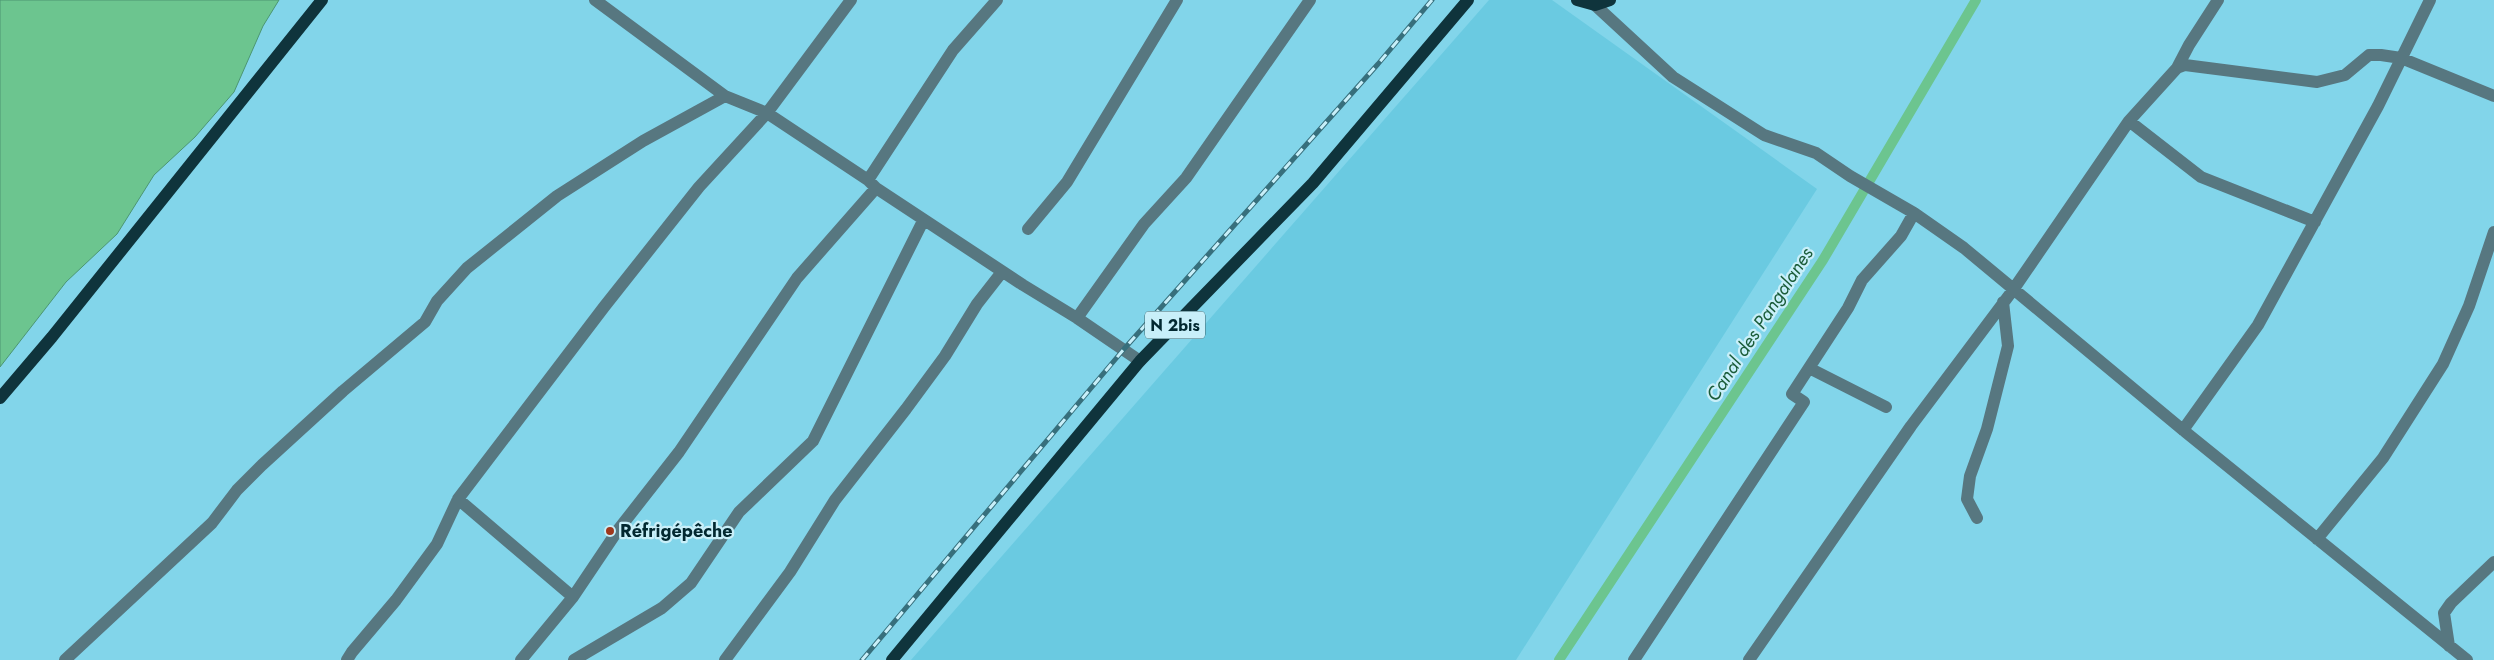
<svg xmlns="http://www.w3.org/2000/svg" width="2494" height="660" font-family="Jost,sans-serif">
  <style>
    .built { fill: #6acae1 }
    .water { fill: #6cc58f; stroke: #4c9672 }
    .lines { fill: none; stroke-linecap: round; stroke-linejoin: round }
    .canal { stroke: #6cc58f; stroke-width: 10 }
    .minor { stroke: #577780; stroke-width: 12 }
    .major { stroke: #0f343c; stroke-width: 12 }
    .rail-casing { stroke: #376f7c; stroke-width: 5 }
    .rail { stroke: #c8eff9; stroke-width: 3; stroke-dasharray: 9; stroke-linecap: butt }
    .poi-dot { fill: #a0381c; stroke: #c8eff9; stroke-width: 2 }
    .labels { text-anchor: middle; stroke-width: 4.5; stroke-linejoin: round; paint-order: stroke }
    .shield { fill: #c8eff9; stroke: #3d646c; stroke-width: 1 }
    .shield-label { font-size: 16px; font-weight: bold; fill: #022830 }
    .poi-label { font-size: 18px; font-weight: bold; fill: #022830; stroke: #c8eff9; text-anchor: start }
    .water-label { font-size: 19px; font-style: italic; fill: #1a5c39; stroke: #c8eff9 }
  </style>
  <rect width="100%" height="100%" fill="#82d5ea"/>
  <path class="built" d="M1489 0H1552L1817 189 1516 660H911Z"/>
  <path class="water" d="M0 0H279L263 26 234 92 195 137 154 175 117 234 66 282 0 367Z"/>
  <g class="lines">
    <path class="canal" d="M1559 660 1823 260 1976 0"/>
    <path class="minor" d="M595 0 725 96
      M1595 5 1673 77 1764 135 1816 153 1850 176 1914 213 1964 248 2183 430 2467 660
      M2177 68 2185 65 2317 82 2345 75 2369 55H2381L2401 58 2494 96
      M2129 121 2201 177 2315 222
      M868 180 953 50 997 0
      M1028 229 1067 182 1177 0
      M1077 318 1144 224 1186 178 1310 0
      M1809 368 1886 407
      M2183 430 2258 325 2378 106 2430 0
      M458 499 573 597
      M1977 518 1967 499 1970 476 1987 429 2008 346 2003 302
      M2317 539 2383 458 2443 364 2469 306 2494 232
      M2449 646 2444 613 2451 603 2494 562
      M65 660 212 523 237 490 262 465 343 391 425 322 437 301 467 268 557 196 643 141 725 96 767 113 851 0
      M347 660 352 652 396 600 437 544 458 499 604 307 699 187 767 113 868 180 876 188
      M521 660 573 597 618 530 679 452 797 278 876 188 1023 285 1077 318 1140 361
      M574 660 662 608 691 583 739 512 813 441 923 221
      M725 660 790 572 835 500 906 409 945 356 977 304 1002 272
      M1634 660 1804 402 1792 394 1848 308 1862 280 1901 236 1914 213
      M1749 660 1911 426 2013 290 2129 121 2177 68 2189 45 2218 0"/>
    <path class="major" d="M1577 0 1595 5 1610 0
      M0 398 52 337 322 0
      M892 660 1140 361 1313 183 1468 0"/>
    <defs>
      <path id="rail" d="M862 660 1124 349 1378 64 1432 0"/>
    </defs>
    <use href="#rail" class="rail-casing"/>
    <use href="#rail" class="rail"/>
  </g>
  <circle class="poi-dot" cx="610" cy="531" r="5"/>
  <g class="labels">
    <rect class="shield" x="1145" y="311.5" width="60" height="27" rx="4"/>
    <g class="shield-label">
      <text x="1175" y="331">N 2bis</text>
    </g>
    <g class="poi-label">
      <text x="620" y="537">Réfrigépêche</text>
    </g>
    <g class="water-label">
      <text transform="translate(1759 324) rotate(-57)" y="7">Canal des Pangalanes</text>
    </g>
  </g>
</svg>
